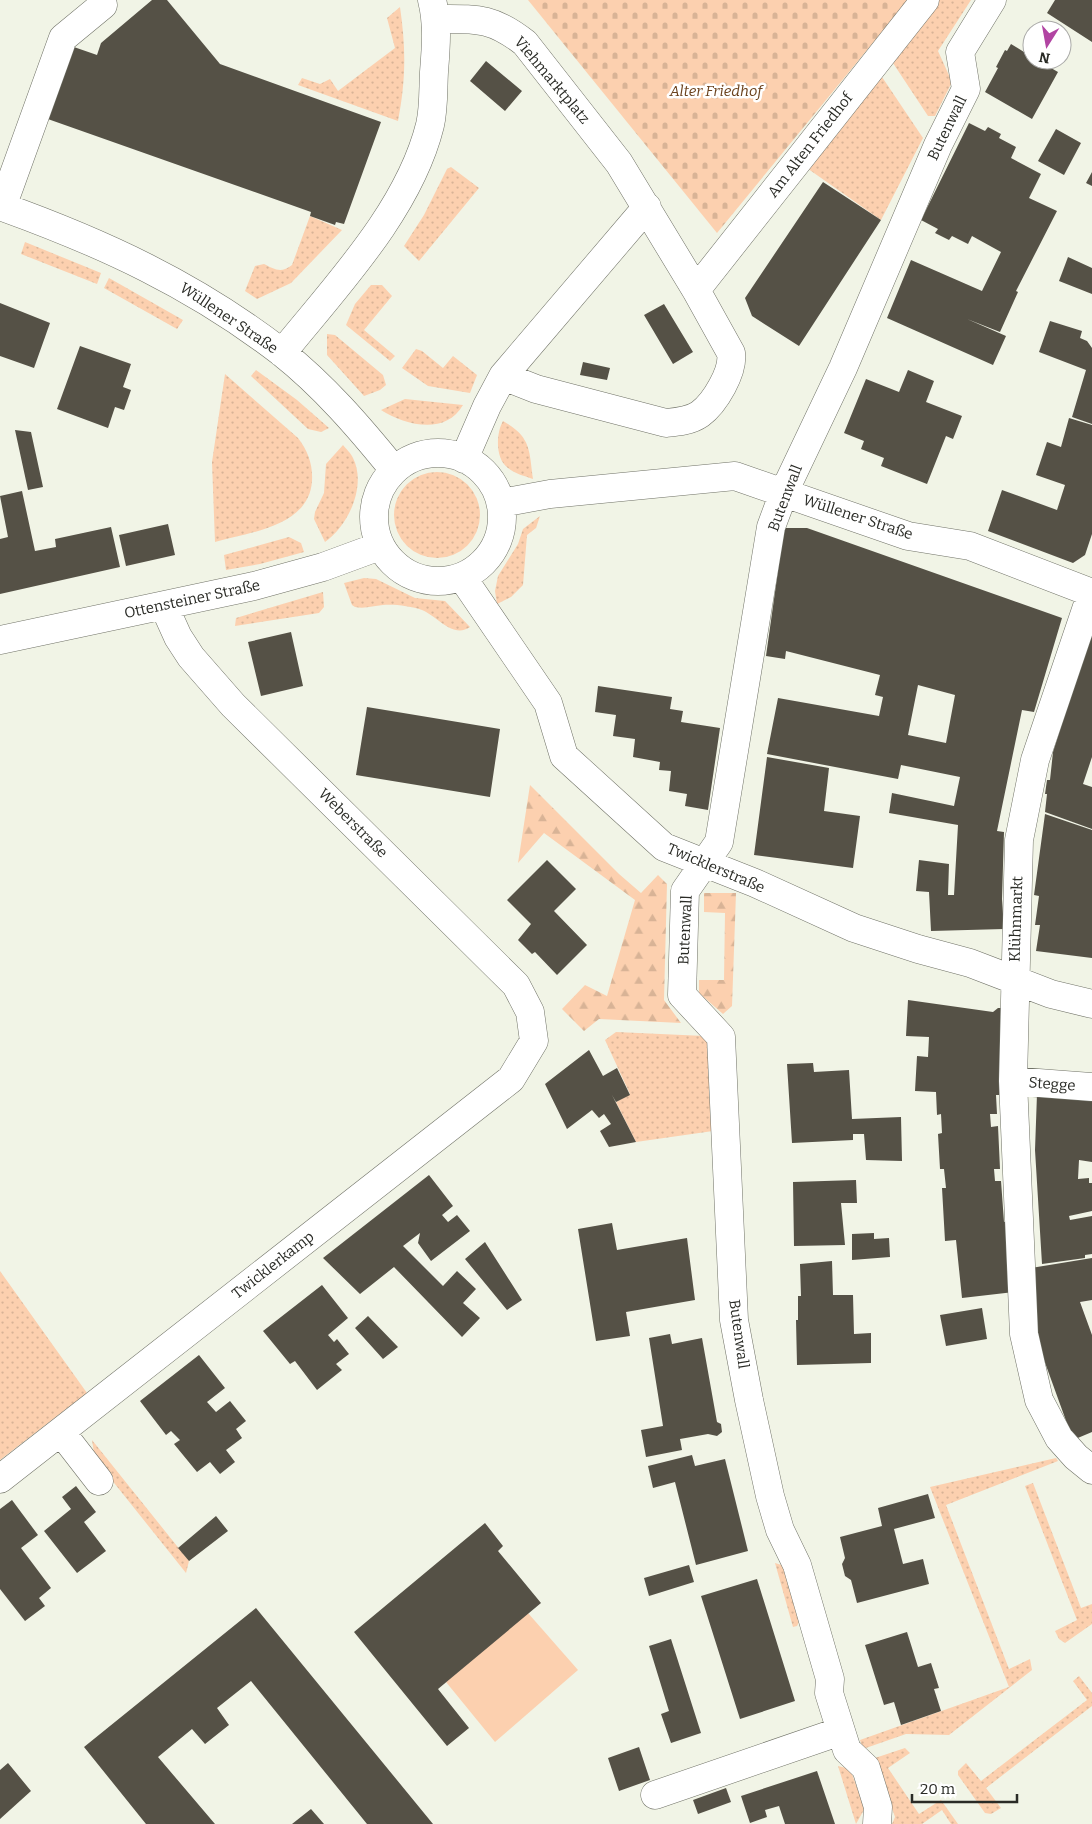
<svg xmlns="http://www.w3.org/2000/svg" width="1092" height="1824" font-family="Bitter,serif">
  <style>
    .grass { fill: url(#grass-dots) }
    .forest { fill: url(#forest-firs) }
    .cemetery { fill: url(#cemetery-stones) }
    .green { fill: #fcd0af }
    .building { fill: #555146; fill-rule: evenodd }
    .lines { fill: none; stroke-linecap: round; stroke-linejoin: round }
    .minor-casing { stroke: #707267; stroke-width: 29 }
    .minor { stroke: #fff; stroke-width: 28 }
    .labels { text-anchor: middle; stroke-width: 5; stroke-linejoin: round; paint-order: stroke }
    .street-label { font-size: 15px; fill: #2a2b26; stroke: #fff }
    .park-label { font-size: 15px; font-style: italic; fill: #6b421d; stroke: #fff }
  </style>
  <defs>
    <pattern id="grass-dots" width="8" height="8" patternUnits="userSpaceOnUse" patternTransform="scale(1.25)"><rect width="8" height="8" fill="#fcd0af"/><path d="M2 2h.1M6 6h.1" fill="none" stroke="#d8b396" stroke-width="1.8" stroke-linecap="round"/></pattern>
    <pattern id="forest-firs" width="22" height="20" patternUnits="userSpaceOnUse" patternTransform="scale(1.25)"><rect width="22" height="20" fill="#fcd0af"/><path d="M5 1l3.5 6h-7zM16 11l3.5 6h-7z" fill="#d8b396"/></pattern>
    <pattern id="cemetery-stones" width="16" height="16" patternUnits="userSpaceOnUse" patternTransform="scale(1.25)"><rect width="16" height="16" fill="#fcd0af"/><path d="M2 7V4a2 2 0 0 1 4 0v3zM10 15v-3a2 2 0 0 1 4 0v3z" fill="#d8b396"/></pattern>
  </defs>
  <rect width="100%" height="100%" fill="#f1f4e6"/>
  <path class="grass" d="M936 0H971L938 51 952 82 935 116H928L891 60Z
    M400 7C406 48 406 80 398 121L298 85 302 78 320 84 330 79 338 91 395 48 387 18Z
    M880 74 923 138 881 220 804 166Z
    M451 167 479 188 419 261 404 246 424 215 447 169Z
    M310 216 342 230 291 283 257 299 245 291 255 266 264 264C274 269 281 274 292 265Z
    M25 242 101 273 97 284 21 254Z
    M109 278 183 320 177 329 104 288Z
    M371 285H382L392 296 364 330 395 356 390 361 346 325 355 304Z
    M327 334 335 335 383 375 386 385 380 390 364 396 327 355Z
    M416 349 422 351 443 368 453 356 477 375 470 393 428 386 402 368Z
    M256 370 297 400 329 428 321 432 308 429 251 376Z
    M225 374 298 438C308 451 313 465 312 481 309 527 249 532 215 542L212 462Z
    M405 399 463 405C445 436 405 425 381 410Z
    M503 421C531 437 529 449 533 479 525 476 515 474 508 468 495 459 496 433 503 421Z
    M343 445C346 449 351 453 353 458 367 486 348 526 325 542L314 519 315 512 324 493 326 464Z
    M394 515a43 43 0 1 1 86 0a43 43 0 1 1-86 0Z
    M540 516 536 528 527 535 523 585 511 597 497 604 495 591 498 576 518 544 523 529Z
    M289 537 301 543 304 552 260 564 226 570 224 555Z
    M364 578 376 579 415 598 445 601 470 627C453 639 437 616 422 610 411 606 394 604 383 605 373 606 365 609 355 607L352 605 344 583Z
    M323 592 324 607 319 613 235 626 236 618Z
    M616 1032 705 1036 712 1042 713 1131 636 1142 616 1102 630 1094 605 1040Z
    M0 1271 87 1393 0 1460Z
    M92 1440 189 1561 186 1573 95 1459Z
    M1056 1458 1058 1461 946 1505 1009 1669 1030 1659 1032 1670 949 1735 906 1734 863 1749 860 1740 1009 1687 930 1487Z
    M1033 1483 1081 1608 1092 1604V1624L1065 1643 1059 1639 1055 1631 1077 1620 1025 1486Z
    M775 1563 788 1567 803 1614 797 1626 793 1627Z
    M1079 1676 1092 1693V1706L986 1788 1001 1808 991 1814 985 1813 958 1775V1771L966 1763 981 1781 1087 1700 1073 1681Z
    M905 1748 910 1753 888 1768 919 1814 941 1800 958 1824H951L942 1810 922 1824H892L895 1817 875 1758Z
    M838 1766 850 1769 865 1808 856 1824Z"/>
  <path class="forest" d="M530 785 619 874 641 893 658 875 667 884 664 1000 681 1023 599 1019 584 1031 562 1009 585 985 607 996 635 900 544 833 518 863Z
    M704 893H736L732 1006 723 1014 699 993V980H724L725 913 704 912Z"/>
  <path class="cemetery" d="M528 0H908L717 233Z"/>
  <path class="green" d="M528 1613 578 1670 495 1742 446 1682Z"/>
  <path class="building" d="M152 0H167L220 64 381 122 344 224 336 222 335 225 310 216 311 212 45 118 71 46 97 55 101 43Z
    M1055 0H1092V42L1047 13Z
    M1011 44 1032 57V60H1037L1058 72 1032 119 985 92 998 68 996 67 1005 50 1007 51Z
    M486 61 522 91 505 111 470 81Z
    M969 123 985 131 988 127 1001 134 999 138 1016 147 1011 158 1041 174 1029 198 1057 211 1016 291 1018 292 1000 332 967 319 1006 336 993 365 887 318 911 260 982 291 1001 252 972 236 968 244 952 236 949 240 935 233 938 229 921 220Z
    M1056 129 1081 143 1064 175 1038 161Z
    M1092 172V186L1086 183Z
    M823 182 881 220 799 346 752 316 745 298Z
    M1068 257 1092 268V294L1059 281Z
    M0 303 50 323 34 368 0 356Z
    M664 304 693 352 673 364 644 315Z
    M1050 321 1082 331 1080 338 1087 341 1092 348V424L1072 417 1086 370 1039 352Z
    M80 346 131 364 123 387 131 390 124 410 115 407 108 428 57 409Z
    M583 362 610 368 607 380 580 375Z
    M908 370 934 381 926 402 962 416 953 439 946 436 927 484 881 466 884 458 861 449 864 441 844 433 866 379 899 392Z
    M1069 418 1092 425V534L1085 555 1073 563 988 531 1002 490 1057 510 1065 485 1036 475 1047 442 1061 447Z
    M15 430 31 432 43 487 28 490Z
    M22 491 35 551 56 547 55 539 111 527 120 567 0 594V539L8 537 0 496Z
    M168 524 175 555 126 566 119 535Z
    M784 528H807L1062 618 1034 712 1022 710 997 831 1004 832 1002 899 1004 929 931 931 929 892 916 891 919 860 949 864 948 895H954L958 825 889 813 892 793 954 806 960 777 901 765 898 779 767 754 778 698 879 716 883 697 875 695 880 675 786 651 785 659 766 656ZM918 685 955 695 946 743 908 735Z
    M1092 628V757L1083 784 1092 787V829L1045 812 1047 794H1045L1047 780H1050L1053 752Z
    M291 632 303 686 261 696 248 642Z
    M598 686 672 697 670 709 683 711 681 722 720 728 708 810 685 806 687 794 669 791 671 771 659 770 660 762 633 757 635 739 613 736 616 715 595 712Z
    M367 707 500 729 490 797 356 775Z
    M767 757 829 768 824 811 860 816 853 868 754 855Z
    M1045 814 1092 830V958L1036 951 1040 925H1035L1039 896 1034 895Z
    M547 860 576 889 554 911 587 945 557 975 535 952 532 954 518 940 531 924 507 900Z
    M908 1000 993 1012 998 1008H1004L999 1095H996L997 1114H990L991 1127 998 1126 1000 1169H994L995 1181H1001L1004 1222 1008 1221 1014 1292 962 1298 956 1240 945 1241 942 1188H946L944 1169H940L938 1134 942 1133 941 1114 937 1115 936 1092 915 1091 917 1056 928 1057 929 1037 906 1036Z
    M589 1050 603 1076 617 1068 630 1095 616 1102 612 1095 636 1142 609 1147 600 1131 611 1124 604 1114 599 1118 592 1110 567 1129 545 1084Z
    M813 1063 814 1072 849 1070 852 1119 901 1117 902 1161 866 1160 864 1134H853V1140L792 1143 787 1064Z
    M1037 1094 1092 1100V1162L1079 1160 1078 1179 1089 1178V1183H1092V1211L1069 1216 1070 1220 1092 1216V1254L1085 1255V1258L1042 1264 1035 1150Z
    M429 1175 453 1206 442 1215 448 1222 457 1215 470 1231 431 1261 418 1243 420 1233 403 1246 443 1286 457 1271 476 1289 463 1303 480 1318 462 1337 394 1267 360 1294 323 1258Z
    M856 1180 857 1203H841L845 1245 794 1246 793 1182Z
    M612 1223 617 1250 687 1238 695 1300 626 1312 630 1336 596 1341 578 1229Z
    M874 1233V1239L889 1238 890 1257 852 1260V1234Z
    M485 1242 522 1300 507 1310 465 1259Z
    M1092 1258V1300L1080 1302 1092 1335V1432L1073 1440 1035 1335 1031 1268Z
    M832 1261 833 1295H853L854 1334 871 1333V1363L797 1365 796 1320H798V1296H801L800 1264Z
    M322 1285 348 1318 328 1335 334 1342 337 1339 349 1354 336 1364 342 1370 317 1390 295 1361 290 1364 263 1331Z
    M982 1308 987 1339 946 1346 940 1315Z
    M368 1316 398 1347 383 1359 355 1328Z
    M670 1334 672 1344 702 1338 717 1422 721 1424 722 1432 717 1436 708 1434 680 1439 682 1450 646 1457 641 1430 663 1426 649 1338Z
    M199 1355 225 1388 207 1402 216 1412 230 1401 246 1421 236 1429 242 1438 226 1450 235 1462 220 1474 210 1462 197 1472 174 1444 180 1440 171 1431 166 1435 140 1401Z
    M692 1455 695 1466 725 1459 748 1551 696 1565 675 1482 653 1488 648 1466Z
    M76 1486 96 1512 84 1522 106 1551 77 1573 44 1531 71 1509 62 1497Z
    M928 1494 935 1518 894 1529 903 1564 923 1559 929 1584 857 1603 851 1580 845 1576 842 1564 845 1558 840 1537 882 1526 878 1508Z
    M12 1500 38 1535 21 1548 51 1588 39 1598 45 1606 25 1621 0 1589V1509Z
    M216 1516 228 1531 189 1561 178 1548Z
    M485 1523 503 1546 498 1551 541 1603 438 1689 469 1728 447 1746 354 1632Z
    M689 1565 694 1582 649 1596 644 1578Z
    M757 1579 795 1701 740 1719 701 1596Z
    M256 1608 433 1824H367L251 1681 217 1708 229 1725 205 1744 192 1729 158 1757 215 1824H146L84 1747Z
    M907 1632 918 1667 931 1663 939 1688 934 1689 941 1711 901 1725 894 1702 884 1705 865 1645Z
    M671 1639 701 1733 671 1743 661 1714 669 1711 649 1646Z
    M639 1747 650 1780 619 1791 608 1758Z
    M8 1763 31 1791 0 1819V1770Z
    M817 1771 835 1824H785L779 1806 765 1810 767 1817 750 1823 741 1796Z
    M726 1788 731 1802 698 1814 693 1800Z
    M311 1809 324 1824H292Z"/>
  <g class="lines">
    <defs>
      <path id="minor" d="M437 19C477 19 492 17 525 43L619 163 696 290 731 353C734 371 715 403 700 414 690 421 677 422 666 423L536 389 503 376
        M0 206C103 243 194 285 281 352 324 386 360 428 394 470
        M2 207 63 38 103 5
        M696 290 925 0
        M282 353C336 286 409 210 430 125 434 108 433 89 434 72 436 47 438 24 432 0
        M374 517a64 64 0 1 1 128 0a64 64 0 1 1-128 0Z
        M464 459 487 406 503 376 647 207
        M501 503 550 494 735 476 908 536 970 546 1092 593
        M462 577 548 703 564 756 664 847 755 883 854 928 918 949 970 963 1051 994 1092 1004
        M1092 592 1035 760 1019 840 1013 1081 1024 1334 1039 1400 1059 1438 1076 1457 1092 1470
        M0 640 254 586 323 567 380 546
        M1013 1081 1092 1087
        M61 1432 99 1481
        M0 1479 511 1079 534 1041 530 1012 516 985 233 705 191 657 178 637 164 606
        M655 1795 841 1731
        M877 1824 878 1807 866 1768 847 1750 829 1693 830 1679 797 1565 780 1530 770 1496 749 1400 734 1320 721 1037 682 995 685 891 719 842 771 527 784 492 843 368 938 145 966 89 960 52 992 0"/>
    </defs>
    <use href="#minor" class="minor-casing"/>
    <use href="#minor" class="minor"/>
  </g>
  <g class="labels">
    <g class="street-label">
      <text transform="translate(552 80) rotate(50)" y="5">Viehmarktplatz</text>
      <text transform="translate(947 128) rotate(-64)" y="5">Butenwall</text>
      <text transform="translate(810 145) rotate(-52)" y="5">Am Alten Friedhof</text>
      <text transform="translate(229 318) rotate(34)" y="5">Wüllener Straße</text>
      <text transform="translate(785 498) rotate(-69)" y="5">Butenwall</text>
      <text transform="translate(858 517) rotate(18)" y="5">Wüllener Straße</text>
      <text transform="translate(192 599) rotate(-12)" y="5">Ottensteiner Straße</text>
      <text transform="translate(353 823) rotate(45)" y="5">Weberstraße</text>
      <text transform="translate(716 868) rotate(23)" y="5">Twicklerstraße</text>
      <text transform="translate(1016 919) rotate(-88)" y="5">Klühnmarkt</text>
      <text transform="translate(685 930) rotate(-87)" y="5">Butenwall</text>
      <text transform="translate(1052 1084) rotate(4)" y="5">Stegge</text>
      <text transform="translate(273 1265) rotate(-38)" y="5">Twicklerkamp</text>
      <text transform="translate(739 1334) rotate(82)" y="5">Butenwall</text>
    </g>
    <g class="park-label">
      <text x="716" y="96">Alter Friedhof</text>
    </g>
  </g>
  <g transform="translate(1047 45) rotate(191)"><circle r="24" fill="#ffffff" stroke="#aaaaa8"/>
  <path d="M0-4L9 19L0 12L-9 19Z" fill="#b144a2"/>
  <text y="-8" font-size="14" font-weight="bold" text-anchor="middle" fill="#2a2b26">N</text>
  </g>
  <path d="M912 1794v8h105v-8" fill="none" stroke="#2a2b26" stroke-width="2.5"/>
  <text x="920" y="1794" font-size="15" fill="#2a2b26" stroke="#ffffff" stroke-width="4" paint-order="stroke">20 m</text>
</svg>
